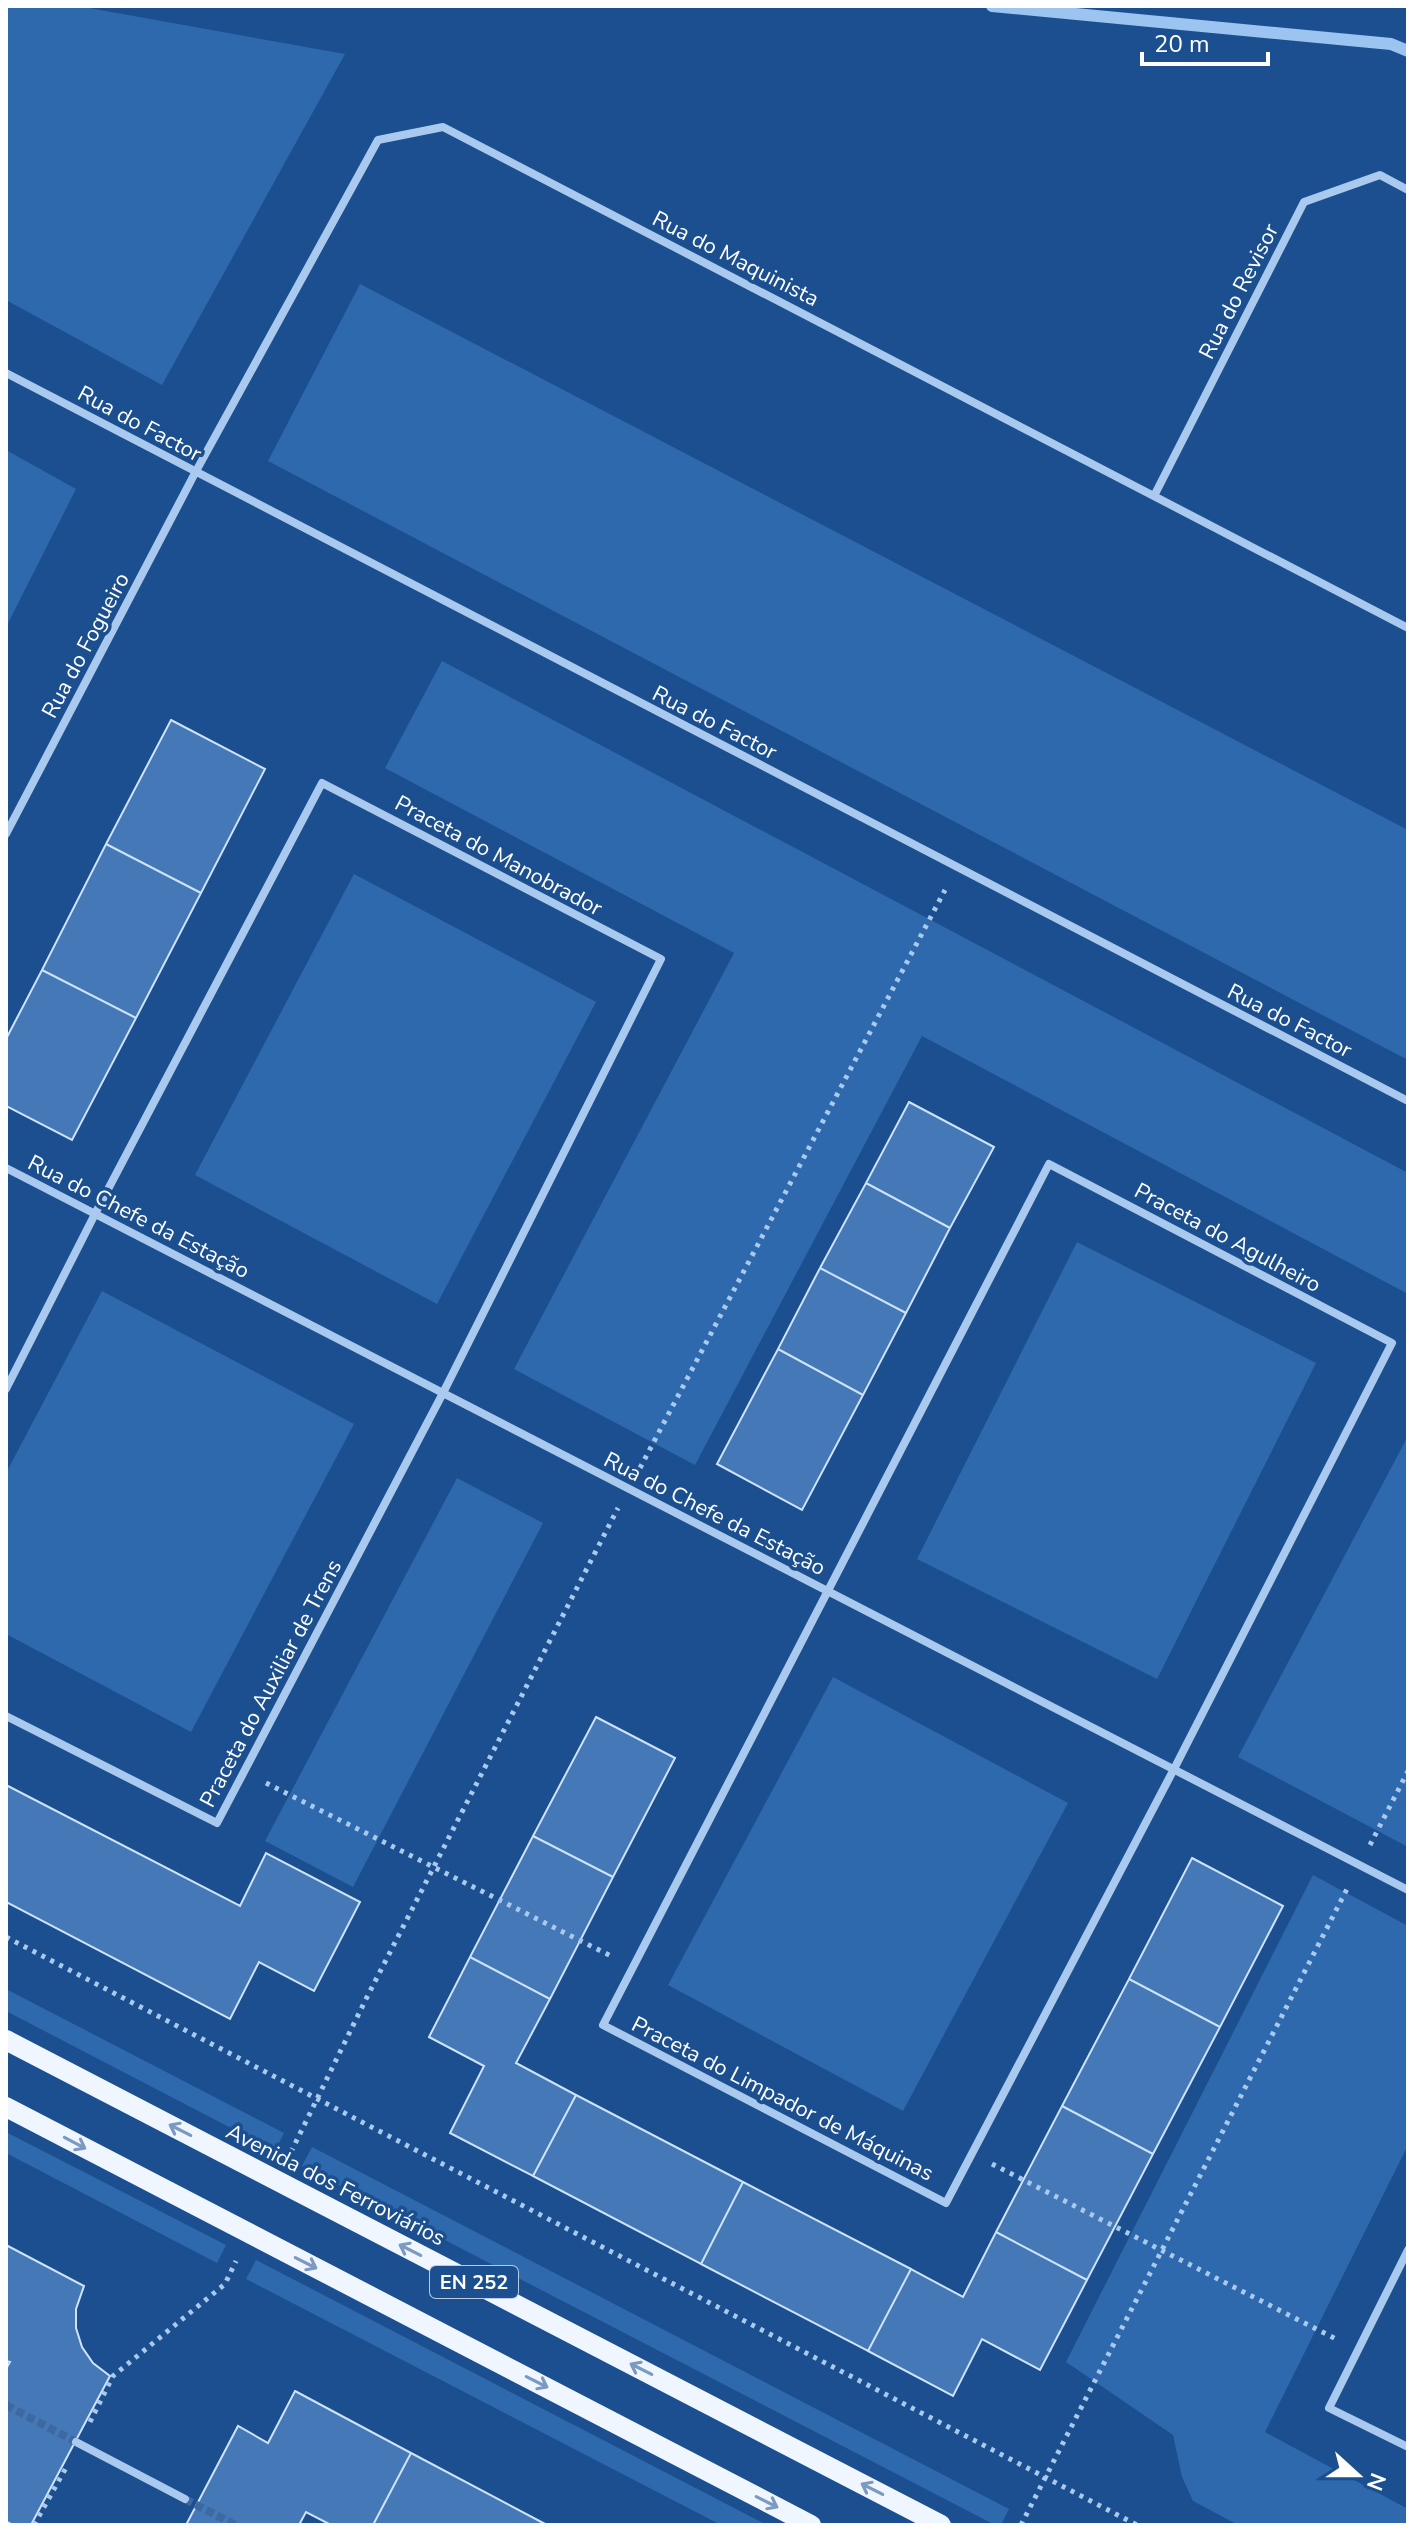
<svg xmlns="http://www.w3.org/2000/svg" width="1414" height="2531" font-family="'Nunito Sans',sans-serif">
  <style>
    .green { fill: #2e69ad }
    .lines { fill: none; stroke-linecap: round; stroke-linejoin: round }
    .stream { stroke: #9cc4f0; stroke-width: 12 }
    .building { fill: #4478b7; stroke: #cfe3fa; stroke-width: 2 }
    .street-tunnel { stroke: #3d69a0; stroke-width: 8; stroke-dasharray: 8 4; stroke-linecap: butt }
    .path { stroke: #a9c9ee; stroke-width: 5; stroke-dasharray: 4 6; stroke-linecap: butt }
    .street { stroke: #a9c9ee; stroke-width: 8 }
    .primary { stroke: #f0f6ff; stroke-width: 20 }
    .oneway { stroke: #7b9ac1 }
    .labels { text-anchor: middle; stroke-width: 7; stroke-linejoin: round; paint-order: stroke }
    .shield { fill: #1b4f8f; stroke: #bbcadd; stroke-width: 2 }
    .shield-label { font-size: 20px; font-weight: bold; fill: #fff }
    .street-label { font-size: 22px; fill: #fff; stroke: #1b4f8f }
  </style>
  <rect width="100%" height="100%" fill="#1b4f8f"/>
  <path class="green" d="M6 6H78L345 54 162 385 6 300Z
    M360 284 1408 830V1060L268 461Z
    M6 450 76 489 6 627Z
    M442 661 1408 1173V1294L922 1036 695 1465 514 1369 734 953 385 768Z
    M354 874 596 1002 437 1304 195 1175Z
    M1077 1242 1316 1363 1157 1679 917 1559Z
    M102 1291 354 1424 191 1732 6 1634V1473Z
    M1408 1436V1847L1238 1757Z
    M457 1478 543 1523 353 1887 265 1841Z
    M833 1677 1068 1803 903 2111 668 1985Z
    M1313 1875 1408 1926V2145L1265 2432 1408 2509V2525H1238L1193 2501 1182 2477 1173 2435 1066 2362Z
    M6 1989 284 2133 275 2151 6 2011Z
    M6 2132 226 2245 217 2263 6 2153Z
    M312 2147 1009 2509 1001 2525H995L302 2166Z
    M256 2260 767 2525H721L246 2279Z"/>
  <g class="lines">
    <path class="stream" d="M992 6 1391 44 1408 51"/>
  </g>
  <path class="building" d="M171 720 265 769 201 893 106 844Z
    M106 844 201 893 136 1018 42 970Z
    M42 970 136 1018 72 1140 6 1106V1039Z
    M909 1102 994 1147 950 1228 866 1183Z
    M866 1183 950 1228 906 1313 820 1268Z
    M820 1268 906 1313 863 1395 778 1349Z
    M778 1349 863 1395 802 1510 717 1464Z
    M596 1717 675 1758 613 1877 533 1836Z
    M6 1785 240 1906 266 1853 360 1902 314 1991 259 1962 230 2019 6 1902Z
    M533 1836 613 1877 550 1999 470 1957Z
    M1192 1858 1283 1906 1220 2027 1129 1979Z
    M470 1957 550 1999 516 2063 576 2095 533 2176 450 2133 484 2066 429 2037Z
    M1129 1979 1220 2027 1153 2154 1062 2106Z
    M576 2095 743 2182 701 2264 533 2176Z
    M1062 2106 1153 2154 1087 2280 996 2232Z
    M743 2182 911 2269 868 2351 701 2264Z
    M996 2232 1087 2280 1040 2370 982 2339 953 2396 868 2351 911 2269 963 2297Z
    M6 2245 84 2286 76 2309V2328L82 2347 93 2363 110 2376 31 2525H13L6 2521V2369L10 2362 6 2361Z
    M295 2391 411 2453 373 2525H331L306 2512 299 2525H186L238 2426 268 2443Z
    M411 2453 547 2525H373Z"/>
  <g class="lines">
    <path class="street-tunnel" d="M6 2405 76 2442
      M185 2499 235 2525"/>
    <path class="path" d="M640 1468 945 890
      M266 1783 611 1956
      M1370 1845 1408 1771
      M6 1937 1137 2525
      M291 2152 366 1999 618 1508
      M992 2164 1336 2339
      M90 2422 113 2376 225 2284 236 2261
      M34 2525 67 2466
      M1021 2525 1349 1885"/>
    <path class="street" d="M6 373 1408 1101
      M1154 496 1304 202 1380 175 1408 190
      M6 834 195 473 378 140 443 127 1408 628
      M1049 1164 1392 1343 1174 1769 946 2203 603 2025Z
      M6 1168 1408 1890
      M6 1389 95 1214 322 783 661 959 443 1393 217 1823 6 1716
      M1408 2250 1329 2408 1408 2447
      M76 2442 185 2499"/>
    <path class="primary" d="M6 2040 941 2525
      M6 2107 811 2525"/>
  </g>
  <defs><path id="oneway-shaft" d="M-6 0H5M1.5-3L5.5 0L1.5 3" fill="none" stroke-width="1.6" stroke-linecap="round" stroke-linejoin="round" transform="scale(2)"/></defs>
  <g class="oneway">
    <use href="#oneway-shaft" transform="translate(180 2130) rotate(-153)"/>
    <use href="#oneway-shaft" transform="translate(75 2143) rotate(28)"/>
    <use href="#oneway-shaft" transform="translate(410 2250) rotate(-153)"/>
    <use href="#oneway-shaft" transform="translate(306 2263) rotate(27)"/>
    <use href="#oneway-shaft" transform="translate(641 2369) rotate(-153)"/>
    <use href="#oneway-shaft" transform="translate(537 2382) rotate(27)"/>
    <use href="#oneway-shaft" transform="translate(872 2489) rotate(-153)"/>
    <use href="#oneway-shaft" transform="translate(767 2502) rotate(27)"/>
  </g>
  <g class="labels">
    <rect class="shield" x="430" y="2266" width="88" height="32" rx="6"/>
    <g class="shield-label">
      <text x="474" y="2289">EN 252</text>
    </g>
    <g class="street-label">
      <text transform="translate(736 258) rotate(27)" y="8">Rua do Maquinista</text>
      <text transform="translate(1238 291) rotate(-63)" y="8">Rua do Revisor</text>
      <text transform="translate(140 423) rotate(28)" y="8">Rua do Factor</text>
      <text transform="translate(85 645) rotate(-62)" y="8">Rua do Fogueiro</text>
      <text transform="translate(715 722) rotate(27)" y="8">Rua do Factor</text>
      <text transform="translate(499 855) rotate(28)" y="8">Praceta do Manobrador</text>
      <text transform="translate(1290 1020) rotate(27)" y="8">Rua do Factor</text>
      <text transform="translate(139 1216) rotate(27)" y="8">Rua do Chefe da Estação</text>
      <text transform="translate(1228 1237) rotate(28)" y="8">Praceta do Agulheiro</text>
      <text transform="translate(715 1513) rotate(27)" y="8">Rua do Chefe da Estação</text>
      <text transform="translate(270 1683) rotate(-62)" y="8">Praceta do Auxiliar de Trens</text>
      <text transform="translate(783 2098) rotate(27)" y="8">Praceta do Limpador de Máquinas</text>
      <text transform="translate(336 2184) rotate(27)" y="8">Avenida dos Ferroviários</text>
    </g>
  </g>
  <rect width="1414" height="2531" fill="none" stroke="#ffffff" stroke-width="16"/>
  <g transform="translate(1358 2475) rotate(111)" stroke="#1b4f8f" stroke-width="6" paint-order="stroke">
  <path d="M0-6L14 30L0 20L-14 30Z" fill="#ffffff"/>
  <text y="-12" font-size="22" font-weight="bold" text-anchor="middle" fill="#ffffff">N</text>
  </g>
  <path d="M1142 52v12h126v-12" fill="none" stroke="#ffffff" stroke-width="4"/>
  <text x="1154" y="52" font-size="24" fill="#ffffff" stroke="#1b4f8f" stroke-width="6" paint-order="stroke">20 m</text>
</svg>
